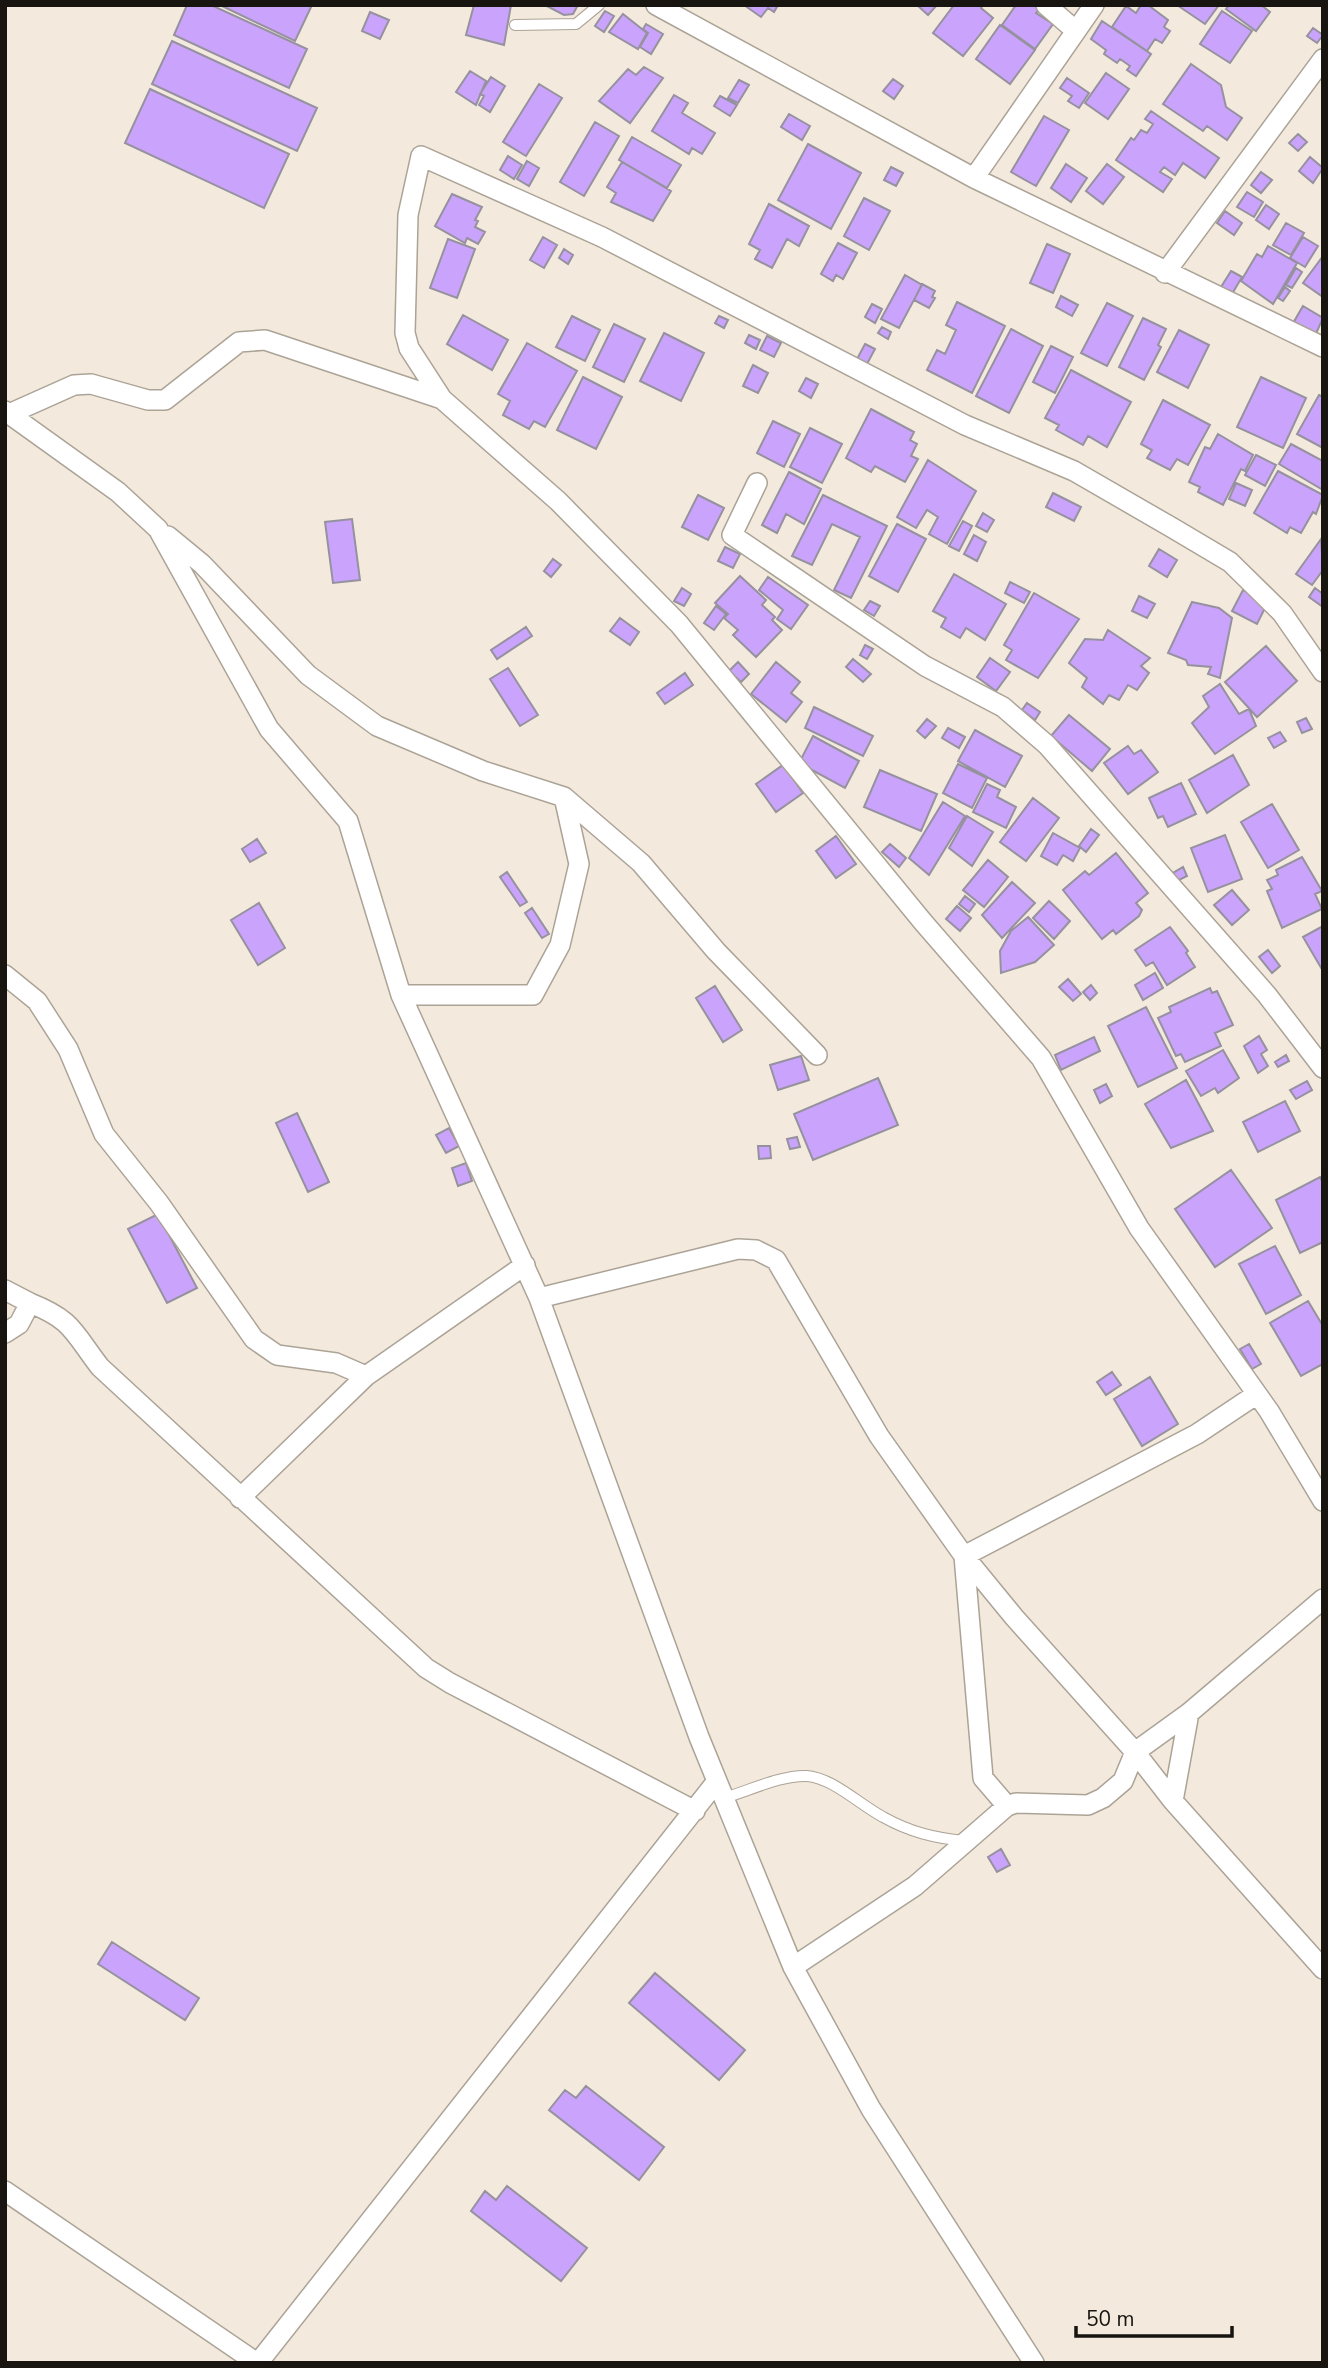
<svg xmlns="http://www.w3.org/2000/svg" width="1328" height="2368" font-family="'Nunito Sans',sans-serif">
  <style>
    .building { fill: #caa4fc; stroke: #96919e; stroke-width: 2 }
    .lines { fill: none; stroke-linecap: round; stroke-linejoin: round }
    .service-casing { stroke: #aca397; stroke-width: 12 }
    .minor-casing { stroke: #aca397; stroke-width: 22 }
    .service { stroke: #fff; stroke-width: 10 }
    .minor { stroke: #fff; stroke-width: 19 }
  </style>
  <rect width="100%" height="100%" fill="#f3eadd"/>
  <path class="building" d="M187 5H211L307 49 289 88 174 35Z
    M220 5H312L295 41Z
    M474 5H511L504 45 466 35Z
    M545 5H578L573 14 564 15Z
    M744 5H778L774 12 768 8 761 17Z
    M917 5H937L928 15Z
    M954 5H983L981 8 993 18 963 56 933 33Z
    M1016 5H1035L1040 9 1036 13 1053 24 1035 49 1002 25Z
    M1141 5H1148L1168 20 1164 27 1170 31 1162 43 1155 39 1147 51 1112 27 1126 6 1136 13Z
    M1177 5H1219L1205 24Z
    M1229 5H1261L1270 12 1256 31 1226 9Z
    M605 11 614 16 604 32 595 26Z
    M1222 11 1252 31 1230 63 1200 44Z
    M370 12 389 20 380 39 362 31Z
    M623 14 647 33 638 49 609 32Z
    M1102 21 1151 54 1136 76 1127 70 1130 66 1120 59 1117 63 1104 54 1106 50 1091 39Z
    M646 24 663 34 651 54 640 47 648 33 643 29Z
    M1000 25 1035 50 1010 84 976 59Z
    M1313 28 1323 35 1317 43 1307 36Z
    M172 41 317 108 297 151 152 84Z
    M1191 64 1221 85 1226 107 1242 118 1227 140 1207 126 1203 131 1163 104Z
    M644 67 663 78 630 123 599 101 628 69 636 75Z
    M470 71 486 81 476 105 456 92Z
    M1106 73 1129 89 1108 119 1085 103Z
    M491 77 505 86 490 112 479 105 484 96 480 94Z
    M1067 78 1089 93 1079 108 1068 101 1072 96 1060 88Z
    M893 79 903 86 894 99 883 91Z
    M739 80 749 85 738 103 728 98Z
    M539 84 562 98 526 156 503 142Z
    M150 89 289 154 264 208 125 143Z
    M674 95 688 103 682 113 715 133 702 154 692 148 689 154 652 131Z
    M720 96 737 105 730 116 714 106Z
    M1151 111 1219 158 1205 178 1183 163 1175 175 1164 167 1160 172 1172 179 1163 192 1116 160 1131 138 1134 140 1141 130 1147 133 1153 124 1145 119Z
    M789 114 810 126 802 140 781 127Z
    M1044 116 1069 130 1036 186 1011 172Z
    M595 122 619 136 584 196 560 182Z
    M1298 134 1307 142 1298 151 1289 143Z
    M632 137 681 165 667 188 619 160Z
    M808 144 861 173 831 229 778 200Z
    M508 156 522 165 514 179 500 170Z
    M1310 157 1323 168 1313 183 1299 171Z
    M527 161 539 168 529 186 517 179Z
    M622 162 671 191 653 221 611 202 616 193 607 187Z
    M1066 164 1087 178 1071 202 1051 188Z
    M1107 164 1124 177 1103 204 1086 191Z
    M891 167 903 173 896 186 884 180Z
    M1261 172 1272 180 1261 193 1251 185Z
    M1247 192 1263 202 1254 217 1237 207Z
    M452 194 482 207 475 220 478 221 475 227 485 232 478 244 467 238 465 243 435 226Z
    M864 198 890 211 869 250 844 236Z
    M769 204 809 226 799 246 787 239 772 268 755 259 760 250 749 244Z
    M1266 205 1279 214 1269 229 1256 220Z
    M1225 211 1242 223 1234 235 1217 223Z
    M1286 223 1304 233 1291 255 1273 245Z
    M543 237 557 245 544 268 530 260Z
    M1303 237 1318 246 1305 267 1290 258Z
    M448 239 475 249 457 298 430 288Z
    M838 243 857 253 843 279 836 275 833 281 821 274Z
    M1047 244 1070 254 1053 293 1030 283Z
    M1268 246 1297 263 1273 304 1241 281 1257 254 1262 257Z
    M564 249 573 255 568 264 559 258Z
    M1323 256V297L1303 283Z
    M1296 268 1302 272 1292 288 1286 285Z
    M1231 271 1242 277 1232 294 1221 287Z
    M905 275 922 285 899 328 881 319Z
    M922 284 935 291 932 297 935 298 929 308 914 300Z
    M1285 287 1290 291 1283 301 1278 298Z
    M1061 296 1078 305 1072 316 1056 307Z
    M957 302 1005 326 972 393 927 370 937 350 945 354 956 330 946 325Z
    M1107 303 1133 316 1107 366 1081 353Z
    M872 304 882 309 875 323 865 317Z
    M1303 306 1323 318 1314 338 1292 325Z
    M463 315 508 340 492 370 447 344Z
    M572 316 600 330 585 361 556 347Z
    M719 316 728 320 724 328 715 323Z
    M1143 318 1166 329 1158 345 1161 347 1144 380 1119 367Z
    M614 324 645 339 624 382 593 367Z
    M882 327 891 332 888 339 878 333Z
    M1011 329 1043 346 1009 413 976 396Z
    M1179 330 1209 345 1188 388 1157 372Z
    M664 333 704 353 681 401 640 381Z
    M749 335 760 340 756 349 745 343Z
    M767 336 781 343 774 357 760 350Z
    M527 343 577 371 545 427 534 421 529 429 503 415 510 401 498 394Z
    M865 344 875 349 867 364 857 359Z
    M1051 346 1073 357 1055 393 1033 382Z
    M753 365 768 373 758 393 743 386Z
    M1071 370 1131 402 1107 447 1088 436 1083 445 1056 430 1059 425 1045 418Z
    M583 377 622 397 596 449 557 430Z
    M1261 377 1306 398 1283 448 1237 427Z
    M806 378 818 384 811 398 799 391Z
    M1319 395 1323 397V448L1297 434Z
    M1163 400 1210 425 1188 465 1177 459 1170 470 1147 458 1152 450 1141 444Z
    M871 409 914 432 910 440 917 444 911 456 918 459 905 482 875 466 871 472 846 458Z
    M773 421 800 434 784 467 757 453Z
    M810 428 842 444 822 483 790 467Z
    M1218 434 1253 455 1245 471 1241 469 1223 505 1198 492 1200 487 1189 482 1205 447 1210 449Z
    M1291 444 1323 461V490L1279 464Z
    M1256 455 1276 465 1265 486 1245 475Z
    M928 460 976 491 947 544 929 534 938 517 927 510 916 528 897 517Z
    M1278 471 1323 495 1316 514 1313 512 1301 533 1290 527 1287 533 1254 513Z
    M789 472 821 489 804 524 786 514 777 533 762 525Z
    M1236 483 1252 490 1245 506 1229 499Z
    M1053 493 1081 507 1074 521 1046 507Z
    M698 495 724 508 708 540 682 527Z
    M823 495 887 526 851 598 834 590 860 537 832 524 812 565 792 556Z
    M983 513 994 520 987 532 976 526Z
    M352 519 360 580 333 583 325 522Z
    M963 521 972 526 959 551 949 546Z
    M897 524 926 539 898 592 869 576Z
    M974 535 986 542 977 561 964 554Z
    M1321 539 1323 570 1312 585 1296 574Z
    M725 547 740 554 733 568 718 561Z
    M1159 549 1177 560 1167 577 1149 566Z
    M553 559 561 565 551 577 544 571Z
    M954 574 1006 604 985 640 966 628 960 638 941 627 946 618 933 611Z
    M740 576 766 600 762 605 775 617 772 620 782 630 756 657 733 635 738 630 724 618 728 614 715 603Z
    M768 577 808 605 791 629 777 619 783 610 759 590Z
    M1010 582 1030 592 1024 603 1005 593Z
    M682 588 691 594 684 606 674 601Z
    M1315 588 1323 594V607L1309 597Z
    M1243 590 1268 602 1257 624 1232 611Z
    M1034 593 1079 619 1038 678 1006 660 1012 650 1004 645Z
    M1139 596 1155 604 1147 618 1132 611Z
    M870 601 880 606 874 616 864 610Z
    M1192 602 1219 608 1232 618 1220 678 1208 674 1211 667 1188 665 1186 660 1168 653Z
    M716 606 726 614 714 630 704 623Z
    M620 618 639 632 630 645 610 631Z
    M526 627 532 636 497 659 491 650Z
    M1108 630 1150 658 1141 666 1149 673 1137 690 1128 685 1119 700 1109 695 1103 704 1082 687 1087 678 1069 663 1085 639 1103 640Z
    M865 645 873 649 867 659 860 655Z
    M1266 646 1297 681 1257 717 1225 682Z
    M990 658 1010 672 996 691 977 677Z
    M853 659 871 674 863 682 846 667Z
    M738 662 749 674 741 682 729 671Z
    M776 662 800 682 791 693 802 702 786 722 751 694Z
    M508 668 538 715 520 726 490 679Z
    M685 673 693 685 665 704 657 693Z
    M1220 684 1239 714 1249 709 1256 726 1215 754 1192 723 1209 707 1203 696Z
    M1027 703 1040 712 1035 720 1022 710Z
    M814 707 873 736 863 756 805 728Z
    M1069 715 1110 749 1092 771 1051 736Z
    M1306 718 1312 729 1302 733 1297 722Z
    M927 719 936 726 925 738 917 731Z
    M948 728 965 737 959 748 942 738Z
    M975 730 1022 756 1005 787 958 761Z
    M1280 732 1286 741 1274 748 1268 738Z
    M813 736 859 761 845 788 799 763Z
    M1128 746 1134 754 1141 750 1158 772 1128 794 1104 763Z
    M1233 755 1249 785 1207 813 1189 780Z
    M958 764 987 778 972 808 943 793Z
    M783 765 803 793 776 812 756 784Z
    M880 770 937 794 921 831 864 807Z
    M1181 783 1196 814 1168 827 1163 816 1158 818 1149 798Z
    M987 784 1000 790 997 797 1016 807 1006 828 973 812Z
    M1033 798 1059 818 1026 861 1000 842Z
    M943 802 965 816 929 875 909 858Z
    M1272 804 1299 850 1268 868 1241 822Z
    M967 816 993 832 972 866 949 848Z
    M1091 829 1099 835 1086 852 1079 846Z
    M1053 833 1080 848 1073 861 1063 855 1057 865 1041 856Z
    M1225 835 1242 879 1208 892 1191 848Z
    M836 836 856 864 836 878 816 851Z
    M257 839 266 853 250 862 242 849Z
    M890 844 906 858 899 867 882 852Z
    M1116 853 1148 893 1136 903 1142 910 1139 916 1116 934 1113 930 1102 939 1063 890 1085 871 1089 875Z
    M1302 857 1322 891 1315 894 1322 909 1282 928 1267 891 1272 889 1267 880 1278 875 1276 870Z
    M988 860 1008 877 984 907 963 890Z
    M1183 867 1187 876 1177 881 1173 873Z
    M507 872 527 902 520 906 500 877Z
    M1012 882 1035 903 1002 938 982 915Z
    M1232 890 1249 910 1232 925 1214 905Z
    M965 896 975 904 969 912 959 904Z
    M1049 901 1070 921 1054 939 1033 918Z
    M259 903 285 948 258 965 231 920Z
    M957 906 971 918 960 931 946 919Z
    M532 908 549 934 542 938 525 913Z
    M1028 917 1054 945 1035 962 1001 973 1000 951 1011 931Z
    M1323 926V971L1303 937Z
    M1170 927 1188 951 1186 953 1195 967 1167 985 1153 962 1146 966 1135 950Z
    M1268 950 1280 966 1272 973 1259 957Z
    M1155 973 1163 988 1143 1000 1135 985Z
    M1068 979 1081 994 1073 1001 1059 987Z
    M1091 985 1097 993 1090 1000 1083 992Z
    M715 986 742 1030 723 1042 696 998Z
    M1210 988 1212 993 1217 991 1233 1025 1215 1033 1221 1046 1185 1062 1181 1054 1176 1056 1158 1018 1171 1012 1169 1007Z
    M1146 1007 1177 1068 1138 1087 1108 1026Z
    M1259 1036 1267 1050 1261 1054 1268 1066 1258 1073 1244 1046Z
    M1094 1037 1100 1051 1061 1070 1055 1055Z
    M1223 1050 1239 1078 1218 1093 1215 1088 1201 1096 1186 1071Z
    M1286 1055 1289 1061 1278 1067 1275 1062Z
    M801 1056 809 1080 778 1090 770 1065Z
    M878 1078 898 1125 813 1160 794 1114Z
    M1186 1080 1213 1131 1171 1148 1145 1104Z
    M1307 1081 1312 1090 1296 1099 1290 1090Z
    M1106 1084 1112 1096 1100 1103 1094 1090Z
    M1285 1101 1300 1131 1258 1152 1243 1122Z
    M297 1113 329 1182 308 1192 276 1123Z
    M449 1128 459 1146 446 1153 436 1135Z
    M797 1137 800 1147 790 1149 787 1139Z
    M758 1146H770L771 1158 759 1159Z
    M466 1163 472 1181 458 1186 452 1168Z
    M1231 1170 1272 1228 1215 1267 1175 1209Z
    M1320 1177 1323 1183V1242L1300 1253 1276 1200Z
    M158 1214 197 1288 167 1303 128 1229Z
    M1275 1246 1301 1295 1266 1314 1239 1264Z
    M1308 1301 1323 1326V1364L1301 1376 1270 1323Z
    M1249 1344 1261 1364 1252 1369 1240 1349Z
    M1112 1372 1121 1385 1106 1395 1097 1382Z
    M1150 1377 1178 1424 1142 1446 1114 1399Z
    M1001 1849 1010 1865 997 1872 988 1857Z
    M112 1942 199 1998 185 2020 98 1964Z
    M655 1973 745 2050 719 2080 629 2003Z
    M586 2086 664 2147 639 2180 549 2110 565 2090 576 2098Z
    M507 2186 587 2248 561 2281 471 2211 485 2191 496 2200Z"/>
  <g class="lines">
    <defs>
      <path id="service" d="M515 25 576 24 599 5
        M724 1798C749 1791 780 1775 807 1776 833 1778 860 1805 883 1817 910 1832 934 1838 965 1841"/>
      <path id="minor" d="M656 5 974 178 1323 347
        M1046 5 1076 31
        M974 178 1094 5
        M1165 273 1323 59
        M5 411 118 492 158 529 269 729 348 821 401 995 539 1298 699 1737 793 1967 871 2109 1034 2363
        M9 414 74 385 91 384 148 400H165L239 342 265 340 442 399
        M757 483 732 535 925 666 1003 707 1047 745 1267 995 1323 1068
        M168 536 202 564 308 675 377 726 483 771 564 797 641 863 716 951 817 1055
        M1323 672 1282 613 1230 562 1171 527 1074 471 965 425 602 237 421 156 408 215 405 333 409 348 442 399 558 501 679 624 923 922 1041 1058 1139 1228 1269 1411 1323 1501
        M5 975 37 1001 68 1049 104 1134 159 1203 254 1339 277 1355 336 1363 366 1376
        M401 995H533L560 945 579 864 564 797
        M5 1290 30 1303 19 1324 5 1333
        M539 1298 738 1249 756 1250 776 1260 879 1436 964 1556 1014 1617 1135 1752 1173 1801 1323 1969
        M30 1303C73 1320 73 1332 100 1367L426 1668 450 1683 695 1811
        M240 1498 366 1376 525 1265
        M1173 1801 1189 1713
        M1007 1806 983 1778 964 1556 1197 1434 1257 1394
        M793 1967 915 1886 1007 1806 1016 1803 1088 1805 1103 1798 1123 1781 1135 1752 1189 1713 1323 1599
        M5 2191 257 2363
        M258 2363 717 1781"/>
    </defs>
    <use href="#service" class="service-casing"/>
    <use href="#minor" class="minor-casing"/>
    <use href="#service" class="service"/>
    <use href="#minor" class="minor"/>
  </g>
  <rect width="1328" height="2368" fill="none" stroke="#181511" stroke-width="14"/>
  <path d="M1076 2326v10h156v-10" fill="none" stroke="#181511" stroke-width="3.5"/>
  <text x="1086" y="2326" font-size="21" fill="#181511" stroke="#f3eadd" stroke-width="5" paint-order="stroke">50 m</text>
</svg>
